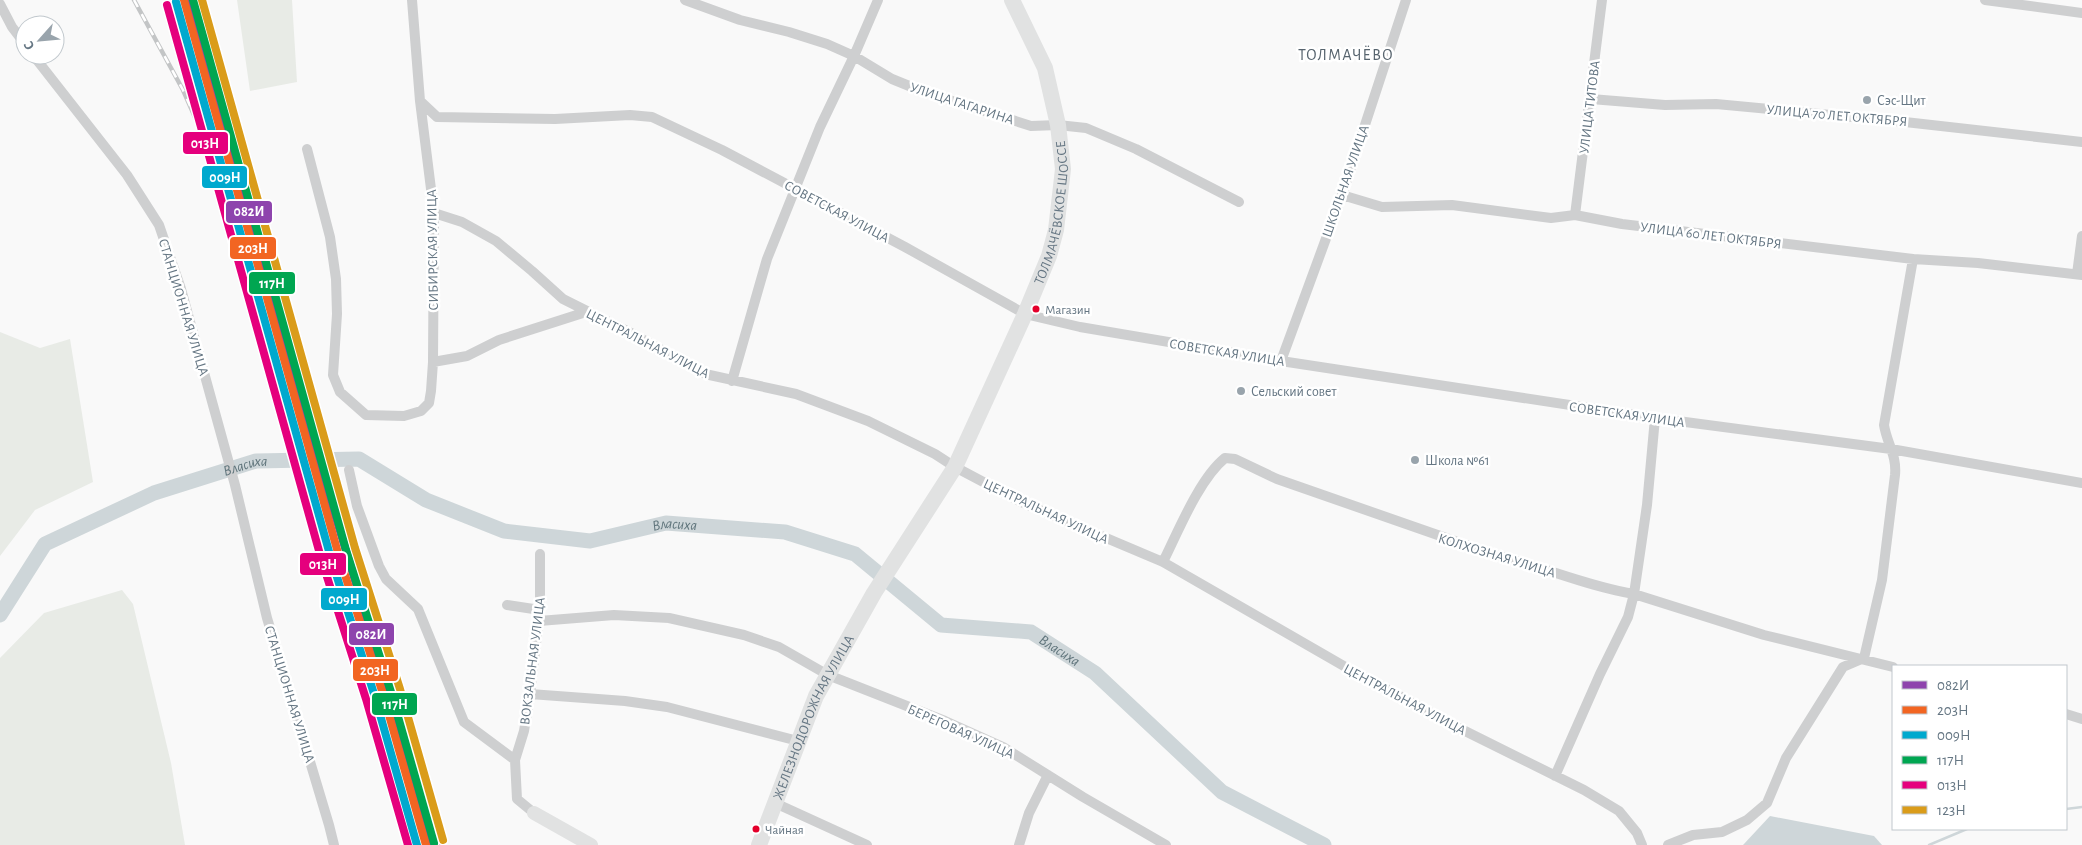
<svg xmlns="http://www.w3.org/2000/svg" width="2082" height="845" font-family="'Alegreya Sans',sans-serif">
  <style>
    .green { fill: #e8ebe6 }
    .water { fill: #ced6d9 }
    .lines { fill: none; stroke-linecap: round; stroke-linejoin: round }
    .stream { stroke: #ced6d9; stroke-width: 2.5 }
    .river { stroke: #ced6d9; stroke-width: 15 }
    .street { stroke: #cecfd0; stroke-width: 10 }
    .secondary { stroke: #e1e2e2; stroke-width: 14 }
    .primary { stroke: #e1e2e2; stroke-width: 16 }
    .rail-casing { stroke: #c3c5c6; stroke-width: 4.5 }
    .rail { stroke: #fff; stroke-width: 2.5; stroke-dasharray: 8; stroke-linecap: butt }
    .rail-1-casing { stroke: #fff; stroke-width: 11 }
    .rail-2-casing { stroke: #fff; stroke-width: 11 }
    .rail-3-casing { stroke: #fff; stroke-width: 11 }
    .rail-4-casing { stroke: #fff; stroke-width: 11 }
    .rail-5-casing { stroke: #fff; stroke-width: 11 }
    .rail-6-casing { stroke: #fff; stroke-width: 11 }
    .rail-1 { stroke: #8e44ad; stroke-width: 8 }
    .rail-2 { stroke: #f26522; stroke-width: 8 }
    .rail-3 { stroke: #00a9ce; stroke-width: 8 }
    .rail-4 { stroke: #00a651; stroke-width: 8 }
    .rail-5 { stroke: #e5007d; stroke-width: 8 }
    .rail-6 { stroke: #da9c1a; stroke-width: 8 }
    .poi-dot { fill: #99a4ac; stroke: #fff; stroke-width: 2 }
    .bus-dot { fill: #e4002b; stroke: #fff; stroke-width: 2 }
    .labels { text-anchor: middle; stroke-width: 5; stroke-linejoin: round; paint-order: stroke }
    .bus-label { font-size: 13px; fill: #657683; stroke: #fff; text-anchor: start }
    .poi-label { font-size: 14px; fill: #657683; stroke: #fff; text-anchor: start }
    .street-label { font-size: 14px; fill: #657683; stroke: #fff }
    .water-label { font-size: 15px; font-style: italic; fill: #60757c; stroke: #fff }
    .quarter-label { font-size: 16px; letter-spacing: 1px; fill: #57646e; stroke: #fff }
    .line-badge { stroke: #fff; stroke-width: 2 }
    .badge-label { font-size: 14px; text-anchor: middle; font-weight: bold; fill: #fff }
  </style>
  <rect width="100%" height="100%" fill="#f9f9f9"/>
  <path class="green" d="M237 0H292L297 82 250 91Z
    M0 332 40 348 70 339 93 482 35 510 0 556Z
    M122 590 133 604 171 763 185 845H0V658L44 613Z"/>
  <path class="water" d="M1770 816 1874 836 1882 845H1743Z"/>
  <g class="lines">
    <path class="stream" d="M2066 809 2082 807
      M1929 845 1967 829"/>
    <path class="river" id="s1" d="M0 615 45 544 154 493 256 461 359 459 426 500 504 531 590 541 666 523 785 532 855 554 941 625 1031 632 1095 673 1222 792 1324 845"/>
    <path class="street" d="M685 0 740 20 789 32 827 44 854 56 892 79 924 92 1031 126 1058 125 1086 128 1136 149 1239 202
      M1985 0 2082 13
      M0 4 12 27 25 44
      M33 55 127 175 159 225 181 289 235 485 267 618 329 825 334 845
      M1591 99 1665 105 1716 104 1905 122 2082 142
      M420 101 437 117 555 119 630 115 652 117 722 150 905 247 1025 314 1080 327 1281 361 1655 418 1891 449 2082 483
      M307 149 330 237 336 279 337 314 333 375 340 392 366 415 404 416 421 411 429 403 431 391 433 362 434 213 420 101 412 0
      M1342 195 1382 207 1452 205 1551 218 1575 215 1622 224 1913 259 1978 263 2082 275
      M434 213 462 222 496 241 532 271 563 299 635 335 705 374 796 394 868 421 935 454 955 467 1021 502 1163 562 1349 669 1463 730 1584 790 1619 811 1637 833 1642 845
      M1575 215 1602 0
      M2077 274 2082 236
      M1281 361 1342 195 1406 0
      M433 362 467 356 499 340 586 312
      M732 381 767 259 820 127 854 56 878 0
      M349 470 357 506 379 566 386 579 418 609 464 722 515 760
      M1163 562C1178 532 1199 479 1225 458L1235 459 1277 479 1495 555C1542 566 1586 586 1634 594L1764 635 1893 667
      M507 605 540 610
      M539 621 614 615 669 618 744 635 779 647 828 675 945 721 1003 747 1083 797 1166 845
      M530 694 625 701 667 707 798 741
      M2066 714 2082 719
      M1555 776 1600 674 1628 617 1634 594 1647 505 1655 418
      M775 803 867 845
      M534 813 517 799 515 760 524 731 530 694 540 610V554
      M1019 845 1029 813 1048 775
      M1668 845 1693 835 1722 832 1747 820 1767 803 1786 758 1843 667 1864 658 1882 580 1895 475C1897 455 1887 444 1884 425L1913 259"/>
    <path class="secondary" d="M534 813 591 845"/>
    <path class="primary" id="s2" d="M759 845 816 696 874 593 955 467 1025 314 1049 256 1056 230 1063 169 1058 125 1045 68 1012 0"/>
    <defs>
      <path id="rail" d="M134 0 183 90 213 158 231 206 306 462 412 845
        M204 0 225 83 439 845"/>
    </defs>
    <use href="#rail" class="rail-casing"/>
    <use href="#rail" class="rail"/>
    <defs>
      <path id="rail-1" d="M190 0 318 459 389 692 432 845"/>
      <path id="rail-2" d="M184 0 338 553 383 694 426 845"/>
      <path id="rail-3" d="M176 2 330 555 375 697 417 845"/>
      <path id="rail-4" d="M193 0 346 550 391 692 434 843"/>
      <path id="rail-5" d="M167 5 321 558 366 699 408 845"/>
      <path id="rail-6" d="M202 0 355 548 400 689 443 840"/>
    </defs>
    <use href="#rail-1" class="rail-1-casing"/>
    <use href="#rail-2" class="rail-2-casing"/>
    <use href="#rail-3" class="rail-3-casing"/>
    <use href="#rail-4" class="rail-4-casing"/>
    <use href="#rail-5" class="rail-5-casing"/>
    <use href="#rail-6" class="rail-6-casing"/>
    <use href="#rail-1" class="rail-1"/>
    <use href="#rail-2" class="rail-2"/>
    <use href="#rail-3" class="rail-3"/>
    <use href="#rail-4" class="rail-4"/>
    <use href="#rail-5" class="rail-5"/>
    <use href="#rail-6" class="rail-6"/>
  </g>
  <g class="poi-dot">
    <circle cx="1867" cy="100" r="5"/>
    <circle cx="1241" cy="391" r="5"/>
    <circle cx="1415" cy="460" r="5"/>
  </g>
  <g class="bus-dot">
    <circle cx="1036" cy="309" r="4.5"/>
    <circle cx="756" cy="829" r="4.5"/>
  </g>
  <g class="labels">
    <g class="bus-label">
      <text x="1045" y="314">Магазин</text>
      <text x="765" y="834">Чайная</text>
    </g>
    <g class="poi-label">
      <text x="1877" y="105">Сэс-Щит</text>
      <text x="1251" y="396">Сельский совет</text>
      <text x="1425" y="465">Школа №61</text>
    </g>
    <g class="street-label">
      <text transform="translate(962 103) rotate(18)" y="5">УЛИЦА ГАГАРИНА</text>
      <text transform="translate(1589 107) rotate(-83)" y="5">УЛИЦА ТИТОВА</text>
      <text transform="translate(1837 115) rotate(5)" y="5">УЛИЦА 70 ЛЕТ ОКТЯБРЯ</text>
      <text transform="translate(1345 181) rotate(-71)" y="5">ШКОЛЬНАЯ УЛИЦА</text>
      <text transform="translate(837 211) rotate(28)" y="5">СОВЕТСКАЯ УЛИЦА</text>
      <text dy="5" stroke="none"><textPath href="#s2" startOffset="702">ТОЛМАЧЁВСКОЕ ШОССЕ</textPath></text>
      <text transform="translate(1711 235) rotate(7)" y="5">УЛИЦА 60 ЛЕТ ОКТЯБРЯ</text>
      <text transform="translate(432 250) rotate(-91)" y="5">СИБИРСКАЯ УЛИЦА</text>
      <text transform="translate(184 307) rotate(73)" y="5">СТАНЦИОННАЯ УЛИЦА</text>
      <text transform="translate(648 343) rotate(27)" y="5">ЦЕНТРАЛЬНАЯ УЛИЦА</text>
      <text transform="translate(1227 352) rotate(9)" y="5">СОВЕТСКАЯ УЛИЦА</text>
      <text transform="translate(1627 414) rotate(8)" y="5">СОВЕТСКАЯ УЛИЦА</text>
      <text transform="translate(1046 511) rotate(25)" y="5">ЦЕНТРАЛЬНАЯ УЛИЦА</text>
      <text transform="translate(1497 555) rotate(17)" y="5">КОЛХОЗНАЯ УЛИЦА</text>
      <text transform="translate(532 661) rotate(-83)" y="5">ВОКЗАЛЬНАЯ УЛИЦА</text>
      <text transform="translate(290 694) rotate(73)" y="5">СТАНЦИОННАЯ УЛИЦА</text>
      <text transform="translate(1405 699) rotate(28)" y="5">ЦЕНТРАЛЬНАЯ УЛИЦА</text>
      <text dy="5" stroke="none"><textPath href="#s2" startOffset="139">ЖЕЛЕЗНОДОРОЖНАЯ УЛИЦА</textPath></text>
      <text transform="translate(961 731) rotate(24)" y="5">БЕРЕГОВАЯ УЛИЦА</text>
    </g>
    <g class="water-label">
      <text dy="5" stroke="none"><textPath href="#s1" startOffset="300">Власиха</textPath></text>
      <text dy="5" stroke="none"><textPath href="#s1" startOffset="750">Власиха</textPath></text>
      <text dy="5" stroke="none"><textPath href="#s1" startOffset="1170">Власиха</textPath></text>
    </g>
    <g class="quarter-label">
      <text x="1346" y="60">ТОЛМАЧЁВО</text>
    </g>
  </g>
  <g class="line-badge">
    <rect x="182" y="131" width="47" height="24" rx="5" fill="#e5007d"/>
    <rect x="201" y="165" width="47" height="24" rx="5" fill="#00a9ce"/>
    <rect x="225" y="200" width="48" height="24" rx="5" fill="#8e44ad"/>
    <rect x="229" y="236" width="48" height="24" rx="5" fill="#f26522"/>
    <rect x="248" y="271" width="48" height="24" rx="5" fill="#00a651"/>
    <rect x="299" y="552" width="48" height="24" rx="5" fill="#e5007d"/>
    <rect x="320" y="587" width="48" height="24" rx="5" fill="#00a9ce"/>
    <rect x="348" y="622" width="47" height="24" rx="5" fill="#8e44ad"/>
    <rect x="352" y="658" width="47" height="24" rx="5" fill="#f26522"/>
    <rect x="371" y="692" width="47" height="24" rx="5" fill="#00a651"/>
  </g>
  <g class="badge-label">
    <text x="205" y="148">013Н</text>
    <text x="225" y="182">009Н</text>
    <text x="249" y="216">082И</text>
    <text x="253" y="253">203Н</text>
    <text x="272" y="288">117Н</text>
    <text x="323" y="569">013Н</text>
    <text x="344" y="604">009Н</text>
    <text x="371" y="639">082И</text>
    <text x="375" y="675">203Н</text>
    <text x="395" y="709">117Н</text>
  </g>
  <rect x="1892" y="665" width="175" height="165" fill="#ffffff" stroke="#c1c8cd"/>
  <rect x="1902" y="681" width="25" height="8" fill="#8e44ad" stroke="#c1c8cd"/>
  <text x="1937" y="690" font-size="15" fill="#657683">082И</text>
  <rect x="1902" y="706" width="25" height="8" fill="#f26522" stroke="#c1c8cd"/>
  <text x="1937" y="715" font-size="15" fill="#657683">203Н</text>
  <rect x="1902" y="731" width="25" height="8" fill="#00a9ce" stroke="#c1c8cd"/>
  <text x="1937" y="740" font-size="15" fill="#657683">009Н</text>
  <rect x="1902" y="756" width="25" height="8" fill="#00a651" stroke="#c1c8cd"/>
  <text x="1937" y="765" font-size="15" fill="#657683">117Н</text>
  <rect x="1902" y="781" width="25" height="8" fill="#e5007d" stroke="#c1c8cd"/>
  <text x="1937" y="790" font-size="15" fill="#657683">013Н</text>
  <rect x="1902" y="806" width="25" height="8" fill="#da9c1a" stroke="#c1c8cd"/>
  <text x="1937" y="815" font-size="15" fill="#657683">123Н</text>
  <g transform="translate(40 40) rotate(243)"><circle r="24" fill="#ffffff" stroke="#c1c8cd"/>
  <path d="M0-4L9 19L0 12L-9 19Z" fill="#99a4ac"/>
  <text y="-8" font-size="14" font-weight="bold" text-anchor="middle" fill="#657683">С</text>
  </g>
</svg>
